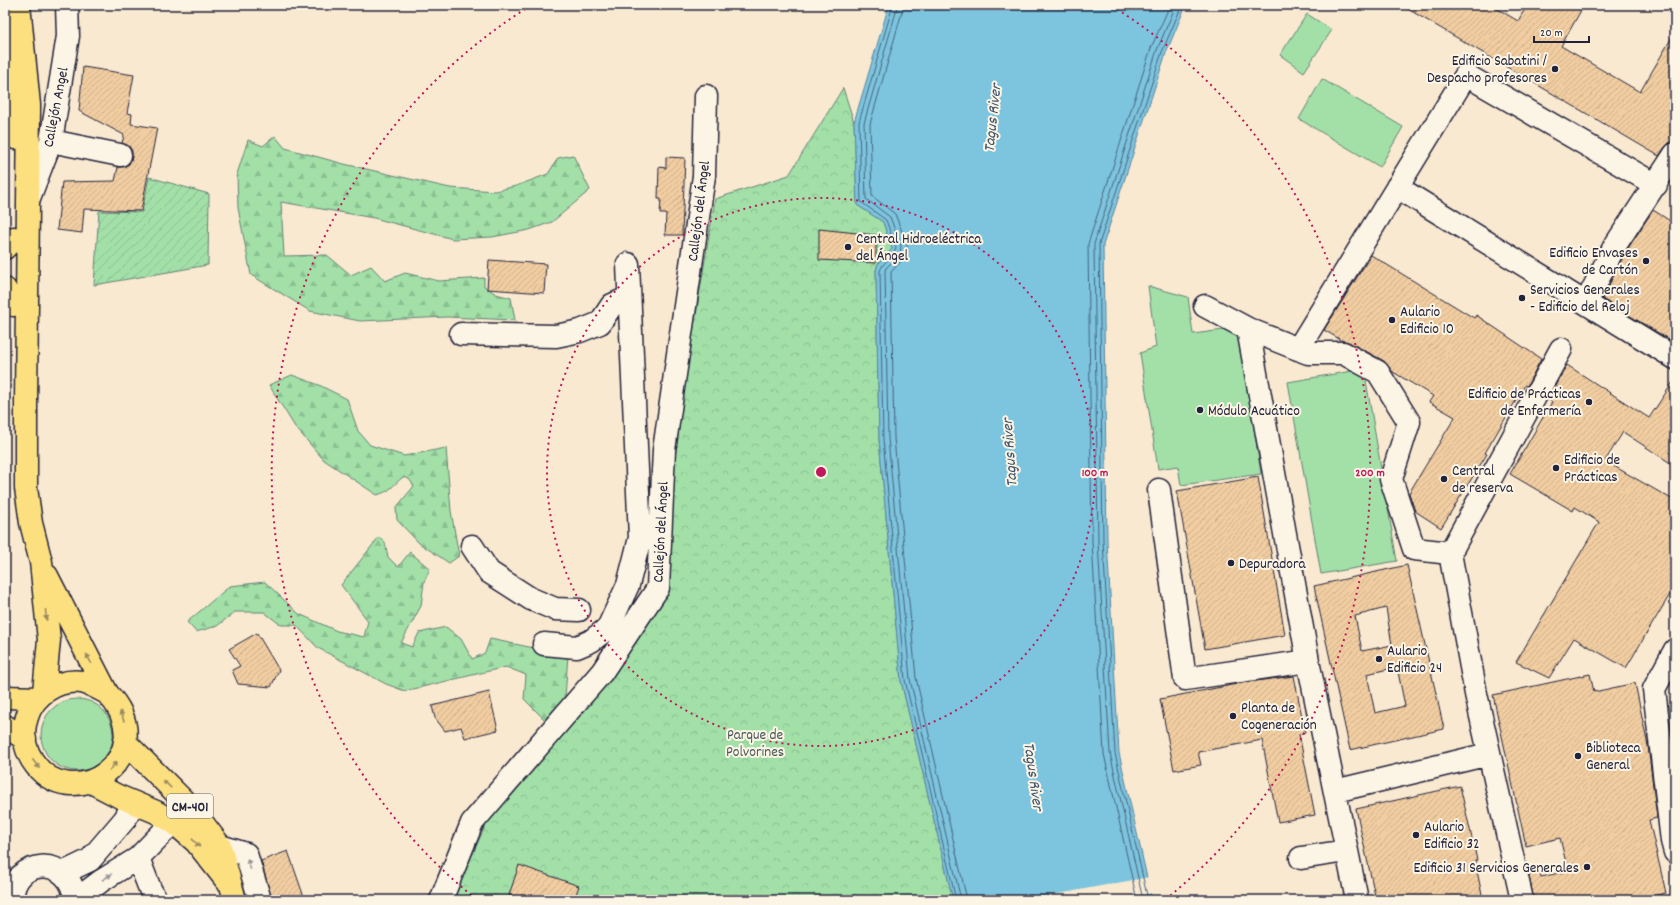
<svg xmlns="http://www.w3.org/2000/svg" width="1680" height="905" font-family="Dekko,sans-serif">
  <style>
    .grass { fill: #a2e0a8; stroke: #628172 }
    .forest { fill: url(#forest-firs); stroke: #628172 }
    .park { fill: url(#park-crowns); stroke: #628172 }
    .garden { fill: url(#garden-furrows); stroke: #628172 }
    .water { fill: #7dc4de; stroke: #59839d }
    .pier { fill: #f9e9d1 }
    .lines { fill: none; stroke-linecap: round; stroke-linejoin: round }
    .shore { stroke: #46637c; stroke-width: 1 }
    .building { fill: url(#building-hatch); stroke: #22223b; fill-rule: evenodd }
    .minor-casing { stroke: #22223b; stroke-width: 25 }
    .major-casing { stroke: #22223b; stroke-width: 25 }
    .minor { stroke: #fcf5e5; stroke-width: 22 }
    .major { stroke: #fce080; stroke-width: 22 }
    .oneway { fill: #9a8a61 }
    .oneway2 { fill: #9a9698 }
    .ring { fill: none; stroke: #c2185b; stroke-width: 2; stroke-dasharray: 2 4 }
    .poi-dot { fill: #22223b; stroke: #fcf5e5; stroke-width: 1.5 }
    .labels { text-anchor: middle; stroke-width: 4; stroke-linejoin: round; paint-order: stroke }
    .shield { fill: #fcf5e5; stroke: #63616e; stroke-width: 1 }
    .shield-label { font-size: 14px; font-weight: bold; fill: #22223b }
    .poi-label { font-size: 15px; fill: #22223b; stroke: #fcf5e5; text-anchor: start }
    .street-label { font-size: 15px; fill: #22223b; stroke: #fcf5e5 }
    .park-label { font-size: 15px; fill: #485b5c; stroke: #fcf5e5 }
    .water-label { font-size: 16px; font-style: italic; fill: #3d536c; stroke: #fcf5e5 }
    .centre { fill: #c2185b; stroke: #fcf5e5; stroke-width: 2 }
    .ring-label { font-size: 12px; text-anchor: middle; font-weight: bold; fill: #c2185b; stroke: #fcf5e5; stroke-width: 4; stroke-linejoin: round; paint-order: stroke }
  </style>
  <defs>
    <pattern id="forest-firs" width="22" height="20" patternUnits="userSpaceOnUse"><rect width="22" height="20" fill="#a2e0a8"/><path d="M5 1l3.5 6h-7zM16 11l3.5 6h-7z" fill="#8bc092"/></pattern>
    <pattern id="park-crowns" width="20" height="18" patternUnits="userSpaceOnUse"><rect width="20" height="18" fill="#a2e0a8"/><path d="M2 6a3 3 0 1 1 6 0M12 15a3 3 0 1 1 6 0" fill="none" stroke="#8bc092"/></pattern>
    <pattern id="garden-furrows" width="10" height="10" patternUnits="userSpaceOnUse"><rect width="10" height="10" fill="#a2e0a8"/><path d="M-1 1l2-2M0 10L10 0M9 11l2-2" fill="none" stroke="#8bc092"/></pattern>
    <pattern id="building-hatch" width="6" height="6" patternUnits="userSpaceOnUse"><rect width="6" height="6" fill="#f1cda1"/><path d="M-1 1l2-2M0 6l6-6M5 7l2-2" fill="none" stroke="#ceb08c"/></pattern>
  </defs>
  <rect width="100%" height="100%" fill="#f9e9d1"/>
  <filter id="ink" filterUnits="userSpaceOnUse"><feTurbulence type="fractalNoise" baseFrequency=".025" numOctaves="2"/><feDisplacementMap in="SourceGraphic" scale="8" xChannelSelector="R" yChannelSelector="G"/><feConvolveMatrix kernelMatrix="1 2 1 2 8 2 1 2 1" color-interpolation-filters="sRGB"/></filter>
  <g filter="url(#ink)">
    <path class="grass" d="M1307 14 1332 30 1304 72 1280 55Z
      M1322 79 1403 127 1380 167 1299 119Z
      M1148 286 1188 297 1193 334 1239 328 1261 474 1181 485 1178 466 1158 469 1140 353 1156 347Z
      M1364 369 1397 561 1321 574 1288 382Z
      M41 735a36 36 0 1 1 72 0a36 36 0 1 1-72 0Z"/>
    <path class="forest" d="M275 136 285 148 344 164 450 188 495 191 516 186 548 174 558 158 573 155 590 190 552 222 529 230 492 237 453 239 374 218 281 202 284 256 327 255 351 275 371 266 385 281 405 273 439 281 484 278V286L496 294 511 298 515 320 447 317 360 321 310 311 251 275 238 208 237 174 248 140 263 146Z
      M292 375 319 385 347 399 358 431 370 445 404 456 446 448 451 511 459 556 449 563 419 543 397 520 396 508 414 486 409 479 403 477C392 486 391 491 377 495L324 460 295 427 269 385Z
      M379 537 385 542 388 557 398 567 410 552 430 569 424 582 421 606 401 643 412 647 419 633 446 627 461 639 472 659 485 653 490 639 568 655 565 698 548 723 524 699 526 675 506 667 405 691 386 684 318 648 296 625H281L264 612H235L217 626 196 632 187 622 230 586 265 582 299 614 337 631 364 637 368 621 341 585Z"/>
    <path class="park" d="M843 88 854 122 857 205 883 222 892 249 878 264 876 270 879 439 901 681 953 900H452L491 813 666 588 675 458 687 370 715 199 789 175Z"/>
    <path class="garden" d="M149 177 209 194 208 265 94 285 99 211 142 212Z"/>
    <path class="water" d="M889 5H1186L1166 53 1103 245 1107 541 1119 753 1152 900H953L901 681 879 439 876 270 878 264 892 249 883 222 857 205 854 122Z"/>
    <path class="pier" d="M1149 877 1153 893 1115 900H1026Z"/>
    <g class="lines">
      <path class="shore" d="M893 5 859 122 861 202 886 220 896 248C894 257 883 261 880 271L883 439 905 680 956 900
        M898 5 864 123 866 199 890 217 901 246 900 254 886 268 885 271 888 438 910 679 961 900
        M904 5 870 124 872 196 895 214 907 244V250L905 257 891 272 894 438 916 678 967 900
        M1137 900 1104 754 1092 542 1088 244 1151 48 1170 5
        M1143 900 1110 753 1098 542 1094 244 1157 50 1176 5
        M1148 900 1115 753 1103 541 1099 244 1162 52 1182 5"/>
    </g>
    <path class="building" d="M1401 5H1491L1518 21 1527 5H1584L1561 46 1640 92 1675 32V142L1669 143 1665 147 1659 156Z
      M83 67 134 75 127 113 132 114 131 124 157 128 141 211 84 209 82 233 57 230 62 182 115 181 118 167H124L129 164 132 157V151L129 146 122 143 124 135 79 111Z
      M666 157 685 158 682 235H665L666 214H660L661 199H658L659 167 666 168Z
      M1653 210 1675 224V343L1602 299 1625 253Z
      M819 229 876 235V263L819 260Z
      M1371 255 1474 318 1476 315 1541 359 1527 386 1525 385 1485 453 1487 454 1441 528 1415 511 1409 493 1455 417 1429 402 1433 396 1393 372 1384 361 1349 342 1341 340 1324 330Z
      M489 260 546 264 544 293 487 289Z
      M1567 365 1649 418 1675 379V466L1623 432 1605 461 1675 501V586L1626 668 1574 638 1549 678 1516 662 1599 522 1575 507 1573 511 1510 474 1552 402 1548 399Z
      M1258 477 1285 635 1205 649 1177 491Z
      M1407 565 1444 729 1350 750 1314 586ZM1386 608 1392 645 1362 651 1355 616ZM1397 667 1405 706 1375 713 1367 674Z
      M257 633 279 670 271 687 238 684 232 670 240 666 229 649Z
      M1590 674 1594 692 1635 683 1648 746 1657 818 1649 820 1666 893 1636 900H1534L1528 872 1539 870 1541 877 1568 871 1560 838 1526 846 1493 695Z
      M1294 676 1305 732 1299 734 1315 815 1278 822 1262 740 1198 752 1201 765 1174 770 1160 699 1242 683Z
      M489 692 498 730 465 738 461 727 445 731 435 718 432 706Z
      M1460 786 1477 860 1475 861 1483 900H1376L1356 809Z
      M288 851 305 900H272L261 861Z
      M519 865 579 886 574 900H524L509 895Z"/>
    <g class="lines">
      <defs>
        <path id="minor" d="M51 141 120 155
          M1397 187 1675 358
          M29 198 51 141 68 36 67 5
          M1586 303 1614 247 1675 154
          M1205 306 1248 329 1308 353H1343L1378 372 1409 422 1391 479 1414 549 1450 553 1476 694 1522 900
          M1248 329 1308 661
          M461 334 556 336 580 331 600 323 612 305 628 298
          M1298 349 1466 75 1656 185
          M1159 490 1185 679 1308 661 1357 900
          M472 546 489 572 531 599 555 609 579 610
          M1450 553 1561 349
          M544 644 577 647 591 641 608 628 628 585 640 538 628 264
          M1675 650 1654 689 1672 841 1675 852
          M1335 791 1489 754
          M220 846 246 854 260 900
          M138 858 150 889 156 900
          M1301 858 1346 851
          M63 873 90 860 125 819 134 803
          M13 900C10 859 71 852 75 900
          M76 900 101 881 138 858 173 822
          M441 900 472 823 602 672 658 588 664 450 704 176 706 96"/>
        <path id="major" d="M19 5 29 105 26 404V488L31 523 41 562 49 640 44 692
          M5 18 12 87 15 138
          M5 248 14 238
          M5 289 13 305
          M47 576 107 693C166 756 70 820 32 760 24 747 22 731 27 717 34 694 58 679 82 682 91 684 99 689 107 693
          M5 697 38 698
          M5 726 25 739
          M125 742 192 809 220 846 235 900
          M91 782 118 796 156 812 173 822 196 842 226 880"/>
      </defs>
      <use href="#minor" class="minor-casing"/>
      <use href="#major" class="major-casing"/>
      <use href="#minor" class="minor"/>
      <use href="#major" class="major"/>
    </g>
    <defs><path id="oneway-solid" d="M-6-.8H1V-3.2L6.5 0L1 3.2V.8H-6Z"/></defs>
    <g class="oneway">
      <use href="#oneway-solid" transform="translate(46 615) rotate(84)"/>
      <use href="#oneway-solid" transform="translate(89 659) rotate(-118)"/>
      <use href="#oneway-solid" transform="translate(122 716) rotate(-111)"/>
      <use href="#oneway-solid" transform="translate(36 764) rotate(52)"/>
      <use href="#oneway-solid" transform="translate(113 766) rotate(-48)"/>
      <use href="#oneway-solid" transform="translate(167 784) rotate(-136)"/>
      <use href="#oneway-solid" transform="translate(196 843) rotate(47)"/>
    </g>
    <g class="oneway2">
      <use href="#oneway-solid" transform="translate(249 864) rotate(-107)"/>
      <use href="#oneway-solid" transform="translate(107 877) rotate(-33)"/>
    </g>
  </g>
  <g class="ring">
    <circle cx="821" cy="472" r="274"/>
    <path d="M476 899A549 549 0 0 1 530 6M1112 6A549 549 0 0 1 1166 899"/>
  </g>
  <g class="poi-dot">
    <circle cx="1555" cy="69" r="4"/>
    <circle cx="848" cy="247" r="4"/>
    <circle cx="1646" cy="261" r="4"/>
    <circle cx="1522" cy="298" r="4"/>
    <circle cx="1392" cy="320" r="4"/>
    <circle cx="1589" cy="402" r="4"/>
    <circle cx="1200" cy="410" r="4"/>
    <circle cx="1556" cy="468" r="4"/>
    <circle cx="1444" cy="479" r="4"/>
    <circle cx="1231" cy="563" r="4"/>
    <circle cx="1379" cy="659" r="4"/>
    <circle cx="1233" cy="716" r="4"/>
    <circle cx="1578" cy="756" r="4"/>
    <circle cx="1416" cy="835" r="4"/>
    <circle cx="1587" cy="867" r="4"/>
  </g>
  <g class="labels">
    <rect class="shield" x="167" y="794" width="46" height="24" rx="3"/>
    <g class="shield-label">
      <text x="190" y="811">CM-401</text>
    </g>
    <g class="poi-label">
      <text x="1547" y="65" text-anchor="end">Edificio Sabatini /<tspan x="1547" dy="17">Despacho profesores</tspan></text>
      <text x="856" y="243">Central Hidroeléctrica<tspan x="856" dy="17">del Ángel</tspan></text>
      <text x="1638" y="257" text-anchor="end">Edificio Envases<tspan x="1638" dy="17">de Cartón</tspan></text>
      <text x="1530" y="294">Servicios Generales<tspan x="1530" dy="17">- Edificio del Reloj</tspan></text>
      <text x="1400" y="316">Aulario<tspan x="1400" dy="17">Edificio 10</tspan></text>
      <text x="1581" y="398" text-anchor="end">Edificio de Prácticas<tspan x="1581" dy="17">de Enfermería</tspan></text>
      <text x="1208" y="415">Módulo Acuático</text>
      <text x="1564" y="464">Edificio de<tspan x="1564" dy="17">Prácticas</tspan></text>
      <text x="1452" y="475">Central<tspan x="1452" dy="17">de reserva</tspan></text>
      <text x="1239" y="568">Depuradora</text>
      <text x="1387" y="655">Aulario<tspan x="1387" dy="17">Edificio 24</tspan></text>
      <text x="1241" y="712">Planta de<tspan x="1241" dy="17">Cogeneración</tspan></text>
      <text x="1586" y="752">Biblioteca<tspan x="1586" dy="17">General</tspan></text>
      <text x="1424" y="831">Aulario<tspan x="1424" dy="17">Edificio 32</tspan></text>
      <text x="1579" y="872" text-anchor="end">Edificio 31 Servicios Generales</text>
    </g>
    <g class="street-label">
      <text transform="translate(55 107) rotate(-79)" y="5">Callejón Angel</text>
      <text transform="translate(698 211) rotate(-83)" y="5">Callejón del Ángel</text>
      <text transform="translate(660 532) rotate(-87)" y="5">Callejón del Ángel</text>
    </g>
    <g class="park-label">
      <text x="755" y="739">Parque de<tspan x="755" dy="17">Polvorines</tspan></text>
    </g>
    <g class="water-label">
      <text transform="translate(991 118) rotate(-84)" y="6">Tagus River</text>
      <text transform="translate(1008 453) rotate(-94)" y="6">Tagus River</text>
      <text transform="translate(1035 776) rotate(82)" y="6">Tagus River</text>
    </g>
  </g>
  <circle cx="821" cy="472" r="6" class="centre"/>
  <g class="ring-label">
    <text x="1095" y="476">100 m</text>
    <text x="1370" y="476">200 m</text>
  </g>
  <rect width="1680" height="905" fill="none" stroke="#fcf5e5" stroke-width="20"/>
  <rect x="10" y="10" width="1660" height="885" fill="none" stroke="#22223b" stroke-width="1.5" filter="url(#ink)"/>
  <path d="M1534 36v6h55v-6" fill="none" stroke="#22223b" stroke-width="2"/>
  <text x="1540" y="36" font-size="12" fill="#22223b" stroke="#fcf5e5" stroke-width="3" paint-order="stroke">20 m</text>
</svg>
